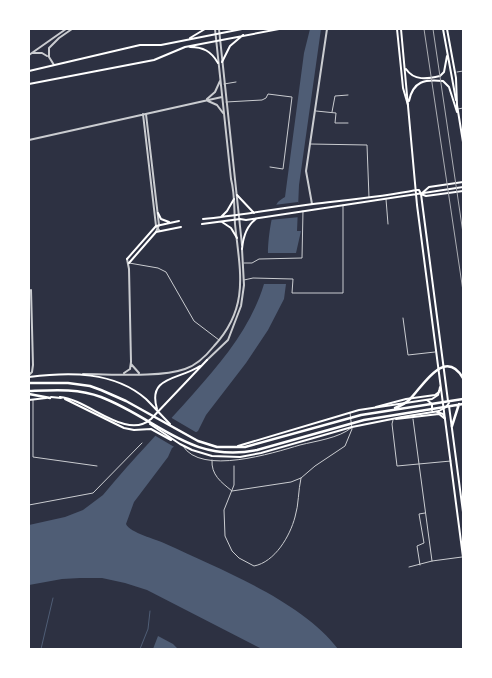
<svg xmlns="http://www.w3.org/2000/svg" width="492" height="678" font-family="Helvetica,sans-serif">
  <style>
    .water { fill: #4f5d75 }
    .pier { fill: #2d3142 }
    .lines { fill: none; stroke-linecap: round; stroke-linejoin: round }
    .stream { stroke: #4f5d75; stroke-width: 1 }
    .minor { stroke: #caccd0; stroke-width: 1 }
    .tertiary { stroke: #caccd0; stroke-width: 2 }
    .secondary { stroke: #fff; stroke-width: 2 }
    .primary { stroke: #fff; stroke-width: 2 }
    .trunk { stroke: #fff; stroke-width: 2.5 }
    .rail { stroke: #abadb3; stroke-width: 1 }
  </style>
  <rect width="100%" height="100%" fill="#2d3142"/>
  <path class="water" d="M310 29H321L299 185 297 231H301L296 253H268C268 241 271 212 278 202 280 200 282 199 285 197L304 53Z
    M264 284H286L284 299 268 330 246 363 206 415 198 431 172 448 168 457 134 502 126 524C130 533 156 539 166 544 220 569 303 602 338 649H262L147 590 125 583 102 578H80L62 579 29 585V525L65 517 83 510 103 495C132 460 164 427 194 393 223 360 251 327 264 284Z
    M158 636 173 644 178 649H153Z"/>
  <path class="pier" d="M298 202 300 217 269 220 274 205Z
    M170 417 199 434 176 448 154 435Z"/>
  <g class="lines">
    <path class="stream" d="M41 649 53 598
      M140 649 148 629 150 611"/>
    <path class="minor" d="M457 72 463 71
      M224 84 236 82
      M226 102 262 100 266 98 268 94 292 97 283 169 270 167
      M458 109 463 108
      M316 111 336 113 335 123H348
      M332 112 335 96 348 95
      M310 144 367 145 369 197
      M386 199 388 224
      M129 263 158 268 166 272 194 321 219 340
      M244 263H252L259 259 302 258 303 211
      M244 280 253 278 293 279 292 293H343V205
      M403 318 408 355 435 352
      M33 400V457L97 466
      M413 419 432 561
      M393 420 392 424 397 466 451 461
      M183 446C201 476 273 453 300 445 316 441 339 438 351 428
      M212 460C211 475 221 482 232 491L291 482 301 478 315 466 345 446 352 429 350 413
      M234 466V485L224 510 225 536 232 551 239 558 254 566C275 562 290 536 295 517 299 504 298 491 301 478
      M29 505 93 493 142 443
      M420 565 417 546 424 543 419 514 425 513
      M409 567 432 561 462 557"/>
    <path class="tertiary" d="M219 29 242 245
      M33 53H42L47 56
      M29 55 66 29
      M54 65 49 57V48L59 38 72 29
      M207 99 215 92 220 81
      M208 101 217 105 223 113
      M143 114 156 226 159 230
      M146 114 159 225 156 232
      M29 140 222 97
      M312 204 306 171 327 29
      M207 360 228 340 241 306 244 285 242 249
      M131 364 139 373
      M124 373 130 369 131 362 129 269 127 259
      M83 374C111 374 159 378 185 369 197 365 206 356 214 346 250 307 240 272 235 224 234 209 235 194 231 179L215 29
      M29 375 32 372 33 365 31 290"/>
    <path class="secondary" d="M401 29 417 205 463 557
      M443 29 456 100
      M406 69C414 81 427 79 440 76L444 72 447 56
      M409 101C413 81 425 79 443 81L449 87 457 112
      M457 105 463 142
      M416 190H419L421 194 426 196 463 191
      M421 194 448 401
      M421 194 429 187 463 182
      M237 195 254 213
      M158 213 161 219 169 222
      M221 217 227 211 234 199
      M203 219C240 215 276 209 313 204 347 200 382 197 416 190
      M222 222 231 228 237 238
      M202 224 240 219 246 220 463 187
      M242 249C243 238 246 226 256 219
      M127 259 156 226 179 221
      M129 263 156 232 181 227
      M449 406 463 512
      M376 407 406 399 435 395 439 392 440 387
      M396 419 439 414 444 418"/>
    <path class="primary" d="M397 29 403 88 408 105
      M447 29 456 78 457 105
      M190 38 205 29
      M190 47C203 47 211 51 218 63
      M222 62 230 46 243 35
      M29 71 140 45H161L242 29
      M29 84 154 60 185 47 279 29
      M29 377C69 372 114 371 146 399 154 407 162 416 170 424
      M51 397 61 398
      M60 397C88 399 126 441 151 419L207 360
      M65 399 124 428 134 430 151 429 171 440
      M29 400 46 398
      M427 400 432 404V410
      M157 409C147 376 179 380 200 366
      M437 412 443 414 445 419
      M150 424 180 444 192 450 212 456 240 457 261 453 352 427 402 417 439 411 446 407 449 403
      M238 446 359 410 432 399 438 395 439 391"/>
    <path class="trunk" d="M29 383H68L90 386 101 390 126 401 198 441 217 447H245L361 415 463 399
      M29 391C53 390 78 388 101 397 158 419 191 464 257 450L364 420 463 404
      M29 394 50 398
      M395 408C400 406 405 404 409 400 422 388 444 346 463 378
      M452 426 459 404"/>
    <path class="rail" d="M424 29 463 291
      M433 29 463 233"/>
  </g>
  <rect width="492" height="678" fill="none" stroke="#ffffff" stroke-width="60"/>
</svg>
